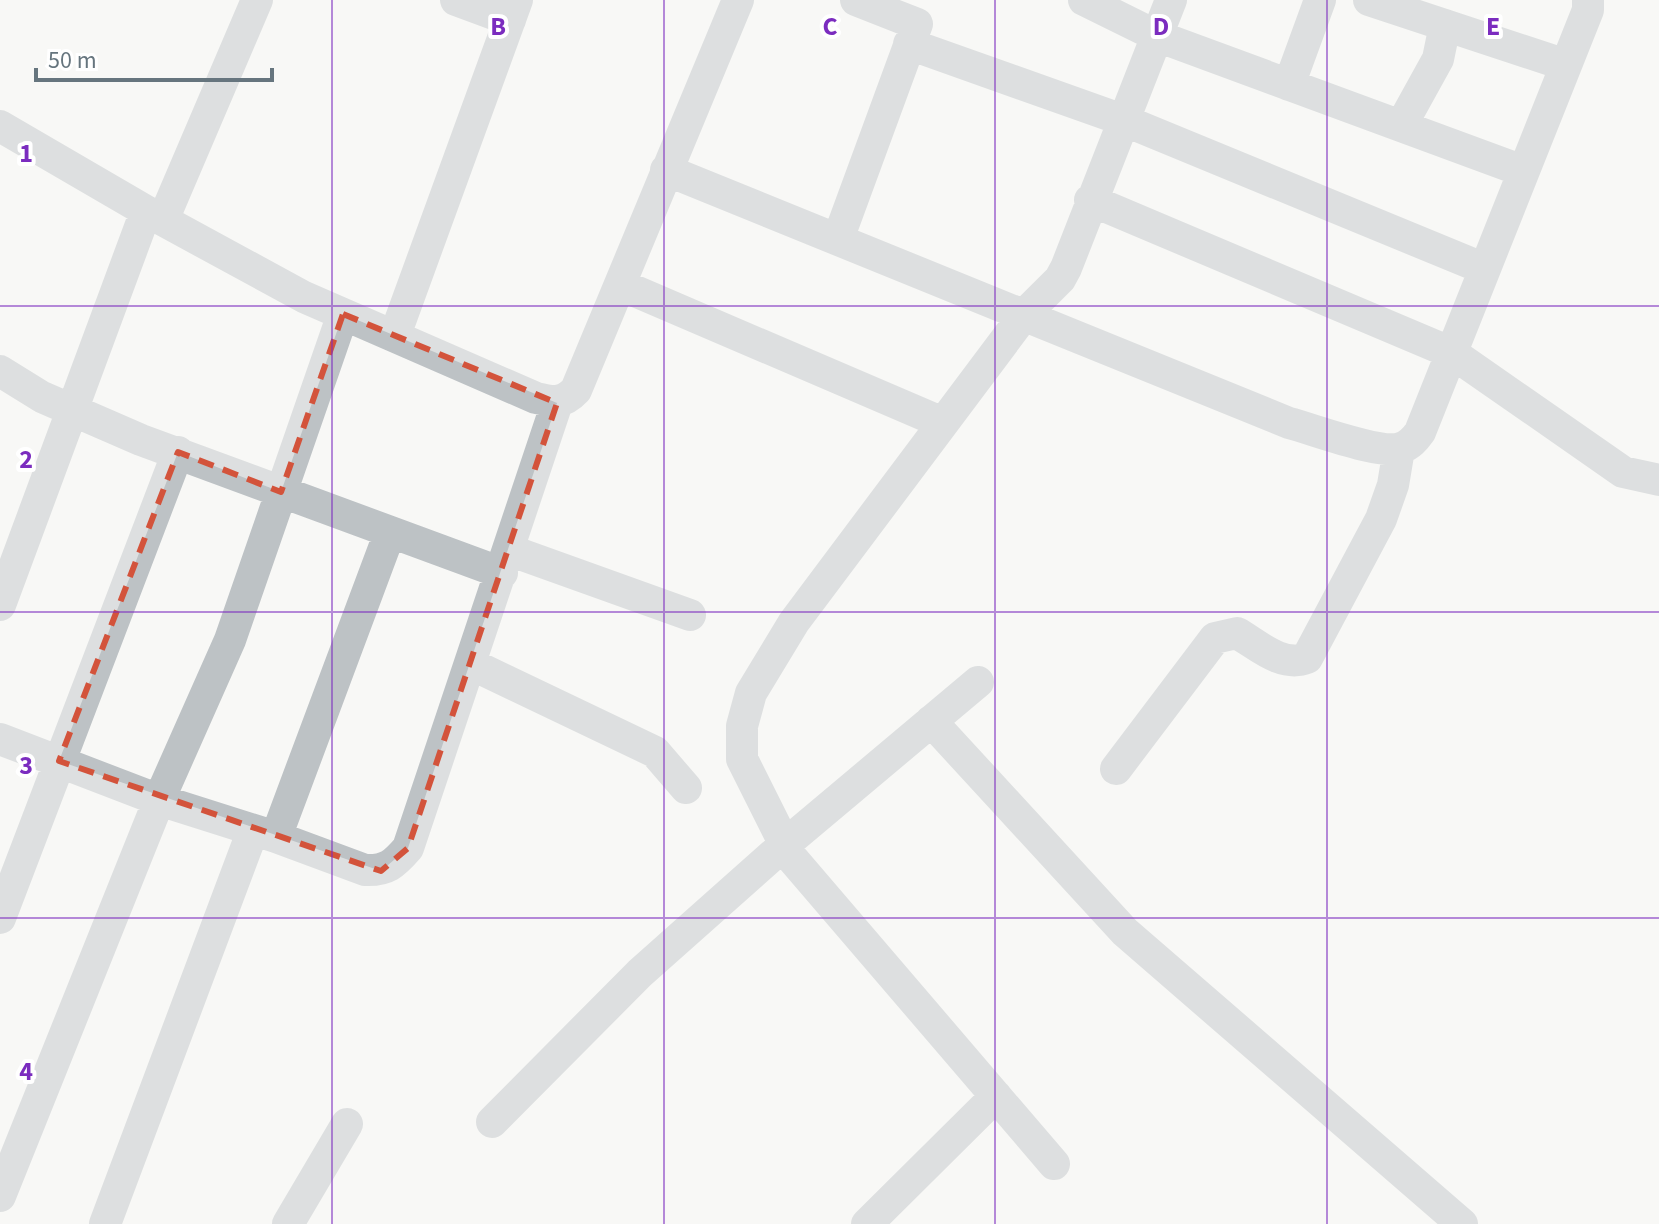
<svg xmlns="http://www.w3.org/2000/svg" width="1659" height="1224" font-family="'Source Sans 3',sans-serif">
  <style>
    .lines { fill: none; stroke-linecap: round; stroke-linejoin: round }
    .street { stroke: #bdc2c5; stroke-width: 32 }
    .marked { fill: none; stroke: #d3533b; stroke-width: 6; stroke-dasharray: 16 10; stroke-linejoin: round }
    .grid { fill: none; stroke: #7b2cbf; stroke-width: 2; stroke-opacity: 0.55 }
    .grid-label { font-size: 26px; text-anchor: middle; font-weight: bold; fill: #7b2cbf; stroke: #fff; stroke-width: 8; stroke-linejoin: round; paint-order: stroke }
  </style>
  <rect width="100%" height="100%" fill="#f8f8f6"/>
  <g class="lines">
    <path class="street" d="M456 0 510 20
      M1084 0 1157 36 1523 171
      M1369 0 1566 65
      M909 44 1123 120 1485 269
      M1289 85 1320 0
      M0 126 146 211 304 297 536 398C554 402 563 404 576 390L738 0
      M1401 126 1438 59 1445 25
      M666 170 1289 423C1313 429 1380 455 1401 448 1410 445 1415 439 1420 432L1588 10V0
      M1090 200 1452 353 1623 472 1659 480
      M163 220 257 0
      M838 239 917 24 856 0
      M621 285 943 423
      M395 335 517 0
      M0 371 42 397 141 440 502 573
      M509 550 690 615
      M0 605 146 211
      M471 664 655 752 686 788
      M931 721 1125 932 1462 1224
      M0 739 159 800 230 640 343 314
      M1116 769 1215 638 1237 633C1258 645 1282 668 1307 658L1381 519 1393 485 1399 449
      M276 837 390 532
      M0 918 178 452
      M492 1122 640 973 784 845 978 682
      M1054 1164 791 857 742 759V726L751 693 794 622 1024 315 1060 279 1066 268 1171 0
      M0 1196 159 800 276 837 365 870C387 871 394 864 408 848L557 403
      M105 1224 253 830
      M288 1224 347 1124
      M867 1224 996 1096"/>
  </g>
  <path d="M0 0H1659V1224H0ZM343 314 557 403 408 848 381 871 59 761 178 452 281 492Z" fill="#f8f8f6" fill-opacity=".55" fill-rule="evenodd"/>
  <path class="marked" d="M343 314 557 403 408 848 381 871 59 761 178 452 281 492Z"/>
  <path class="grid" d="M332 0V1224M664 0V1224M995 0V1224M1327 0V1224M0 306H1659M0 612H1659M0 918H1659"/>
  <g class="grid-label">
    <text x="498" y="35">B</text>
    <text x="830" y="35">C</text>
    <text x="1161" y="35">D</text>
    <text x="1493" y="35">E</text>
    <text x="26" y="162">1</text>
    <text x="26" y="468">2</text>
    <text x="26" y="774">3</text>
    <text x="26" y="1080">4</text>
  </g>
  <path d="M36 68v12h236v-12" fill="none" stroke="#66757e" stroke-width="4"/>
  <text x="48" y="68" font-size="24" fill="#66757e" stroke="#ffffff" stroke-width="6" paint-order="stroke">50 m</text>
</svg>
